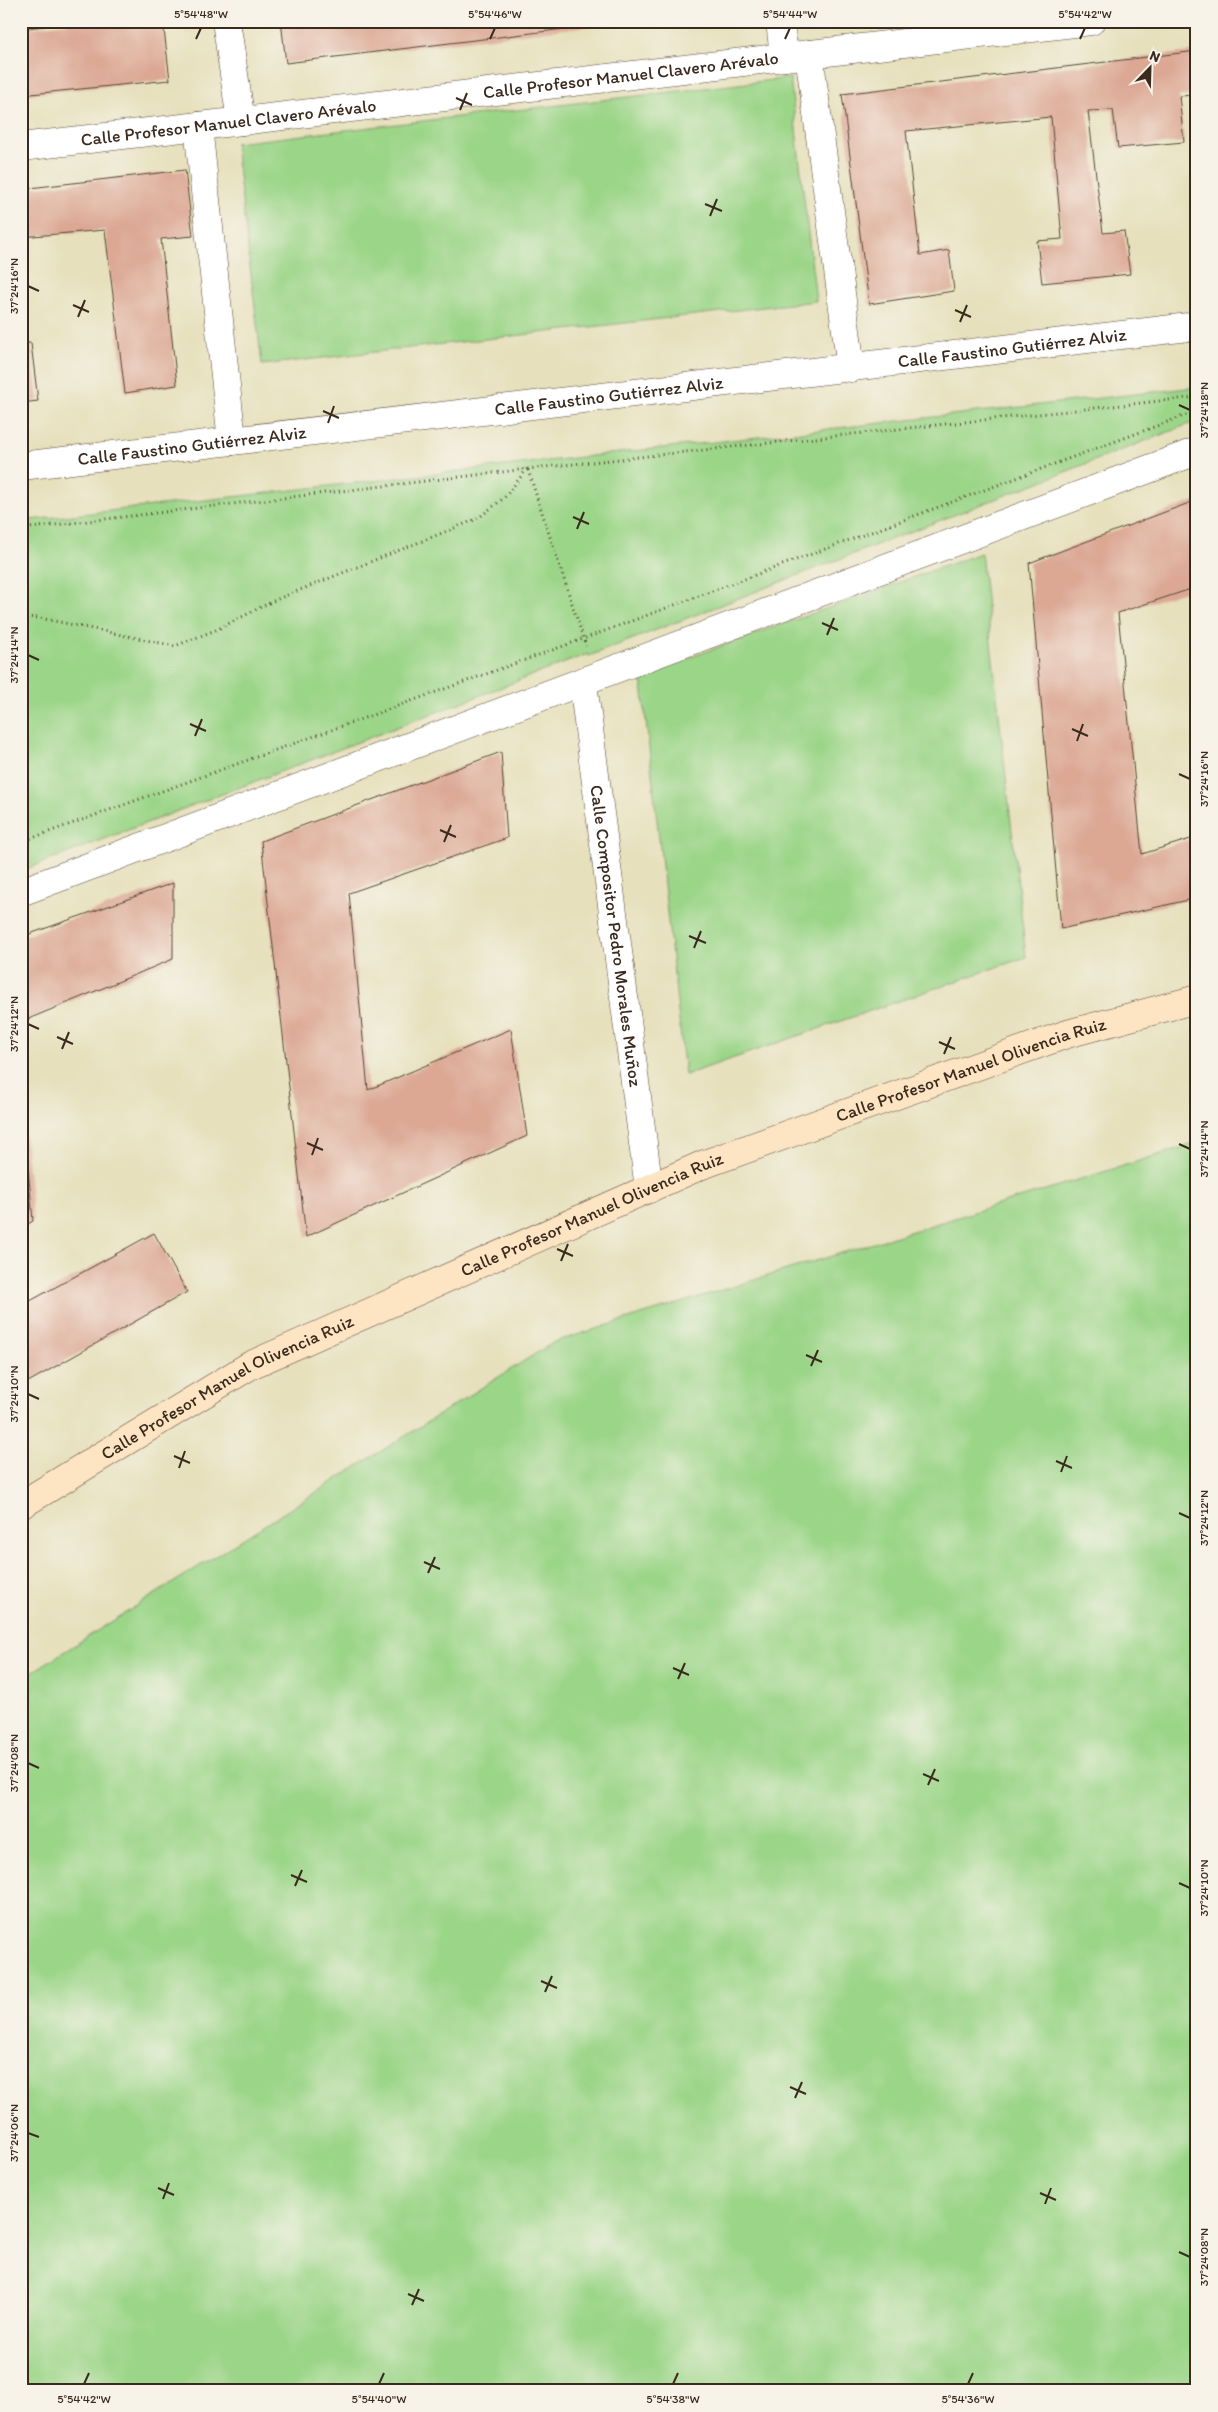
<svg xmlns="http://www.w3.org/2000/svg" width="1218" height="2412" font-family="Itim,sans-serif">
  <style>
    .green { fill: #9bd588; stroke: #6b8053 }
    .building { fill: #dca894 }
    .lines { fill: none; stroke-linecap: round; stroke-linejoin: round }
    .street-casing { stroke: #554536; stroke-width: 29 }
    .secondary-casing { stroke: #554536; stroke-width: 29 }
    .path { stroke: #554536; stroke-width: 3; stroke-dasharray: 1 4; stroke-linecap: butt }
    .street { stroke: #fff; stroke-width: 28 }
    .secondary { stroke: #fde5c4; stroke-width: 28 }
    .ticks { fill: none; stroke: #3b2a1e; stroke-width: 2 }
    .labels { text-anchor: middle; stroke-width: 4; stroke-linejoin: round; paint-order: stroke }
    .street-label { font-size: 18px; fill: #3b2a1e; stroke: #f7f3e8 }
    .neatline { fill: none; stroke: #3b2a1e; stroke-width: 2 }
    .ticks-label { font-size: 12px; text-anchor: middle; fill: #3b2a1e }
  </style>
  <rect width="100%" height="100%" fill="#f7f3e8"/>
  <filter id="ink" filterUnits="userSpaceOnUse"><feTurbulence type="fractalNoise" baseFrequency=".02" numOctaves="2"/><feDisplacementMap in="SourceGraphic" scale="10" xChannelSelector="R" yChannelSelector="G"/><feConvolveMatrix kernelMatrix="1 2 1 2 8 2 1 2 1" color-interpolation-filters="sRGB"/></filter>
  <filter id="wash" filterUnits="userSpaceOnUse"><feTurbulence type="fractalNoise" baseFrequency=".0096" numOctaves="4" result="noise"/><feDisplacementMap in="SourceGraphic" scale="20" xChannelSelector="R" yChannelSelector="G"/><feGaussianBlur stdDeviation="1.12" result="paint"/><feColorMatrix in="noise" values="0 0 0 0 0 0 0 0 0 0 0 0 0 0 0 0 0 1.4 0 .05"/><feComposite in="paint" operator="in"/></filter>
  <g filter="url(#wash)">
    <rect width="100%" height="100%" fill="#e6e0bc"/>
    <path class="green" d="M790 78 816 301 262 365 235 143Z
      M1197 387V421L589 656 588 654 21 871V521Z
      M981 553 1026 957 685 1075 641 675Z
      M1197 1143V2391H21V1679L554 1342Z"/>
    <g id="blocks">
      <path class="building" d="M82 21H163L170 80 21 95V29Z
        M281 21H622V22L286 63Z
        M1197 51V95L1179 96 1184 142 1118 148 1113 110 1088 111 1103 233 1124 231 1130 274 1042 283 1037 241 1062 239 1051 117 906 131 920 255 949 250 954 291 869 304 842 94Z
        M185 170 193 236 161 239 177 385 125 393 105 230 21 237V189Z
        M21 343H31L38 401 21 403Z
        M1197 500V587L1118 613 1142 854 1197 837V898L1061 929 1029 563Z
        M501 752 507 838 349 893 368 1090 511 1029 527 1136 306 1237 261 841Z
        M173 883V959L21 1022V937Z
        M21 1093 33 1221 21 1228Z
        M154 1233 187 1292 21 1386V1306Z"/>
    </g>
  </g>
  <g filter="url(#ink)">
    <use href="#blocks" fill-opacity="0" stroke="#554536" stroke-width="1"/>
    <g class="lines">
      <defs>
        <g id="street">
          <path d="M226 21 241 121"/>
          <path d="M780 21 784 57"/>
          <path d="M809 54 851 368"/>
          <path d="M198 126 232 441"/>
          <path id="s1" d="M21 147 1091 21"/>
          <path id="s2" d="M21 466 1197 326"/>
          <path id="s3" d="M583 683 649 1189"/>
          <path d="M21 892 1197 451"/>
        </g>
        <g id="secondary">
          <path id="s4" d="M21 1505 251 1365 702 1165 1067 1034 1197 999"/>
        </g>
      </defs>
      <use href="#street" class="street-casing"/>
      <use href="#secondary" class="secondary-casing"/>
      <path class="path" d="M528 470 586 646
        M21 529 527 469 1197 397
        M21 617 40 618 175 646 218 629 275 600 477 519 504 498 527 469
        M21 842 583 639 1197 411"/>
      <use href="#street" class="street"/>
      <use href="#secondary" class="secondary"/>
    </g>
  </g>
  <path class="ticks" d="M196 39 201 28M490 39 495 28M785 39 790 28M1080 39 1085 28M456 98 472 105M460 110 467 93M705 204 722 211M710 216 717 199M28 286 39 291M73 305 89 312M955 310 971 317M78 317 85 300M960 322 967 305M1179 405 1190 410M323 411 339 418M328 423 334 406M573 517 589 524M577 529 584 512M822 623 838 630M827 635 834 618M28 655 39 660M190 724 206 731M1072 729 1088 736M195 736 202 719M1077 741 1083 724M1179 774 1190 779M440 830 456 837M444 842 451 825M689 936 706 943M694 948 701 931M28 1024 39 1029M57 1037 73 1044M939 1042 955 1049M62 1049 69 1032M944 1054 951 1037M307 1143 323 1150M1179 1144 1190 1149M312 1155 318 1138M557 1249 573 1256M561 1261 568 1244M806 1355 822 1362M811 1366 818 1350M28 1394 39 1399M174 1456 190 1463M1056 1461 1072 1468M179 1468 185 1451M1061 1472 1067 1456M1179 1513 1190 1518M424 1562 440 1569M428 1573 435 1557M673 1668 689 1675M678 1679 685 1663M28 1763 39 1768M923 1774 939 1781M928 1785 935 1769M291 1875 307 1882M1179 1883 1190 1888M295 1886 302 1870M541 1981 557 1988M545 1992 552 1976M790 2087 806 2094M795 2098 802 2082M28 2133 39 2137M158 2188 174 2195M1040 2193 1056 2200M163 2199 169 2183M1045 2204 1051 2188M1179 2252 1190 2257M408 2294 424 2301M412 2305 419 2289M84 2384 89 2373M379 2384 384 2373M673 2384 678 2373M968 2384 973 2373"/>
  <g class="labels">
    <g class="street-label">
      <text dy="6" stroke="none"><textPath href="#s1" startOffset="614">Calle Profesor Manuel Clavero Arévalo</textPath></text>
      <text dy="6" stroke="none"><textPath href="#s1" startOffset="209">Calle Profesor Manuel Clavero Arévalo</textPath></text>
      <text dy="6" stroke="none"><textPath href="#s2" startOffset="998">Calle Faustino Gutiérrez Alviz</textPath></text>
      <text dy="6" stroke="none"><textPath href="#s2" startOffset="592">Calle Faustino Gutiérrez Alviz</textPath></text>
      <text dy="6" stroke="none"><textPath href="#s2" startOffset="172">Calle Faustino Gutiérrez Alviz</textPath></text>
      <text dy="6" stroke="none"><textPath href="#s3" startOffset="255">Calle Compositor Pedro Morales Muñoz</textPath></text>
      <text dy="6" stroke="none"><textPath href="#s4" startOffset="1048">Calle Profesor Manuel Olivencia Ruiz</textPath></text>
      <text dy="6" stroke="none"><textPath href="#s4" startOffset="642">Calle Profesor Manuel Olivencia Ruiz</textPath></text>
      <text dy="6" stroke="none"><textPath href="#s4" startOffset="238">Calle Profesor Manuel Olivencia Ruiz</textPath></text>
    </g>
  </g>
  <rect width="1218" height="2412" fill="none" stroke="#f7f3e8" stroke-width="55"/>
  <g transform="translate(1150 68) rotate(23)" stroke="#f7f3e8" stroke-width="4" paint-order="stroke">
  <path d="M0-4L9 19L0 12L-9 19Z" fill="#3b2a1e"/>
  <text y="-8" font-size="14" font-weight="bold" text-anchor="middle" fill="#3b2a1e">N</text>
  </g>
  <rect x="28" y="28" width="1162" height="2356" class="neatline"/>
  <g class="ticks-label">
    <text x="201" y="18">5°54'48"W</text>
    <text x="495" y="18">5°54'46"W</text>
    <text x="790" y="18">5°54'44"W</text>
    <text x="1085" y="18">5°54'42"W</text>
    <text transform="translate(14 286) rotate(-90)" y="4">37°24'16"N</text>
    <text transform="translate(1204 410) rotate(-90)" y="4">37°24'18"N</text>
    <text transform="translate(14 655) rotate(-90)" y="4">37°24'14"N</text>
    <text transform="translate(1204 779) rotate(-90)" y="4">37°24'16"N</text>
    <text transform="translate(14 1024) rotate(-90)" y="4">37°24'12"N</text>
    <text transform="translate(1204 1149) rotate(-90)" y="4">37°24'14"N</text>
    <text transform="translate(14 1394) rotate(-90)" y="4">37°24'10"N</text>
    <text transform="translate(1204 1518) rotate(-90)" y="4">37°24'12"N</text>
    <text transform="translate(14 1763) rotate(-90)" y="4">37°24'08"N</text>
    <text transform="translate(1204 1888) rotate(-90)" y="4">37°24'10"N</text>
    <text transform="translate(14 2133) rotate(-90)" y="4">37°24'06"N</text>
    <text transform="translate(1204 2257) rotate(-90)" y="4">37°24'08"N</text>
    <text x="84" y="2403">5°54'42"W</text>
    <text x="379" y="2403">5°54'40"W</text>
    <text x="673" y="2403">5°54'38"W</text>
    <text x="968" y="2403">5°54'36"W</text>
  </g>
</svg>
